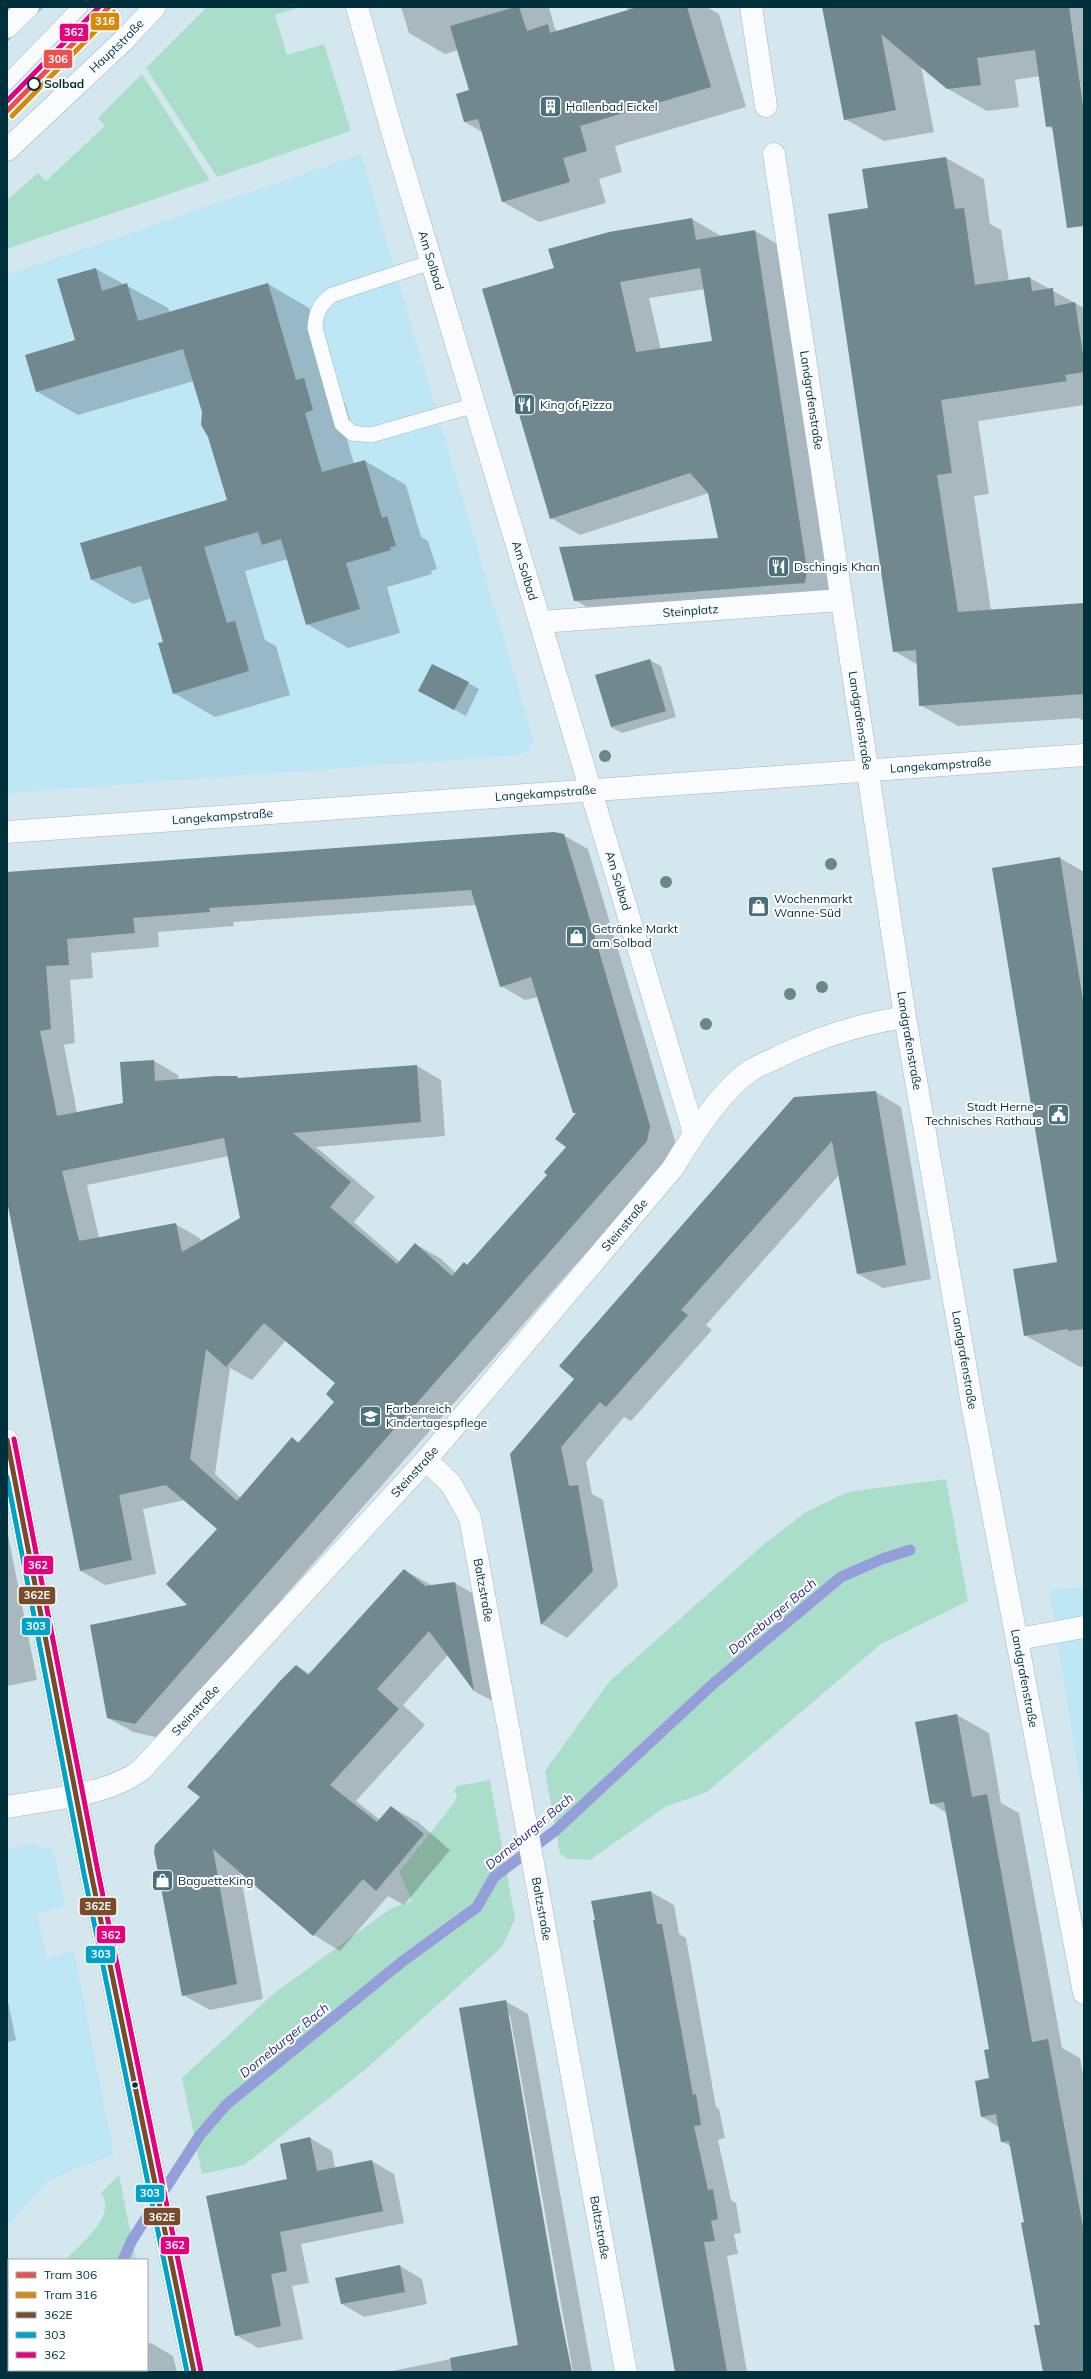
<svg xmlns="http://www.w3.org/2000/svg" width="1091" height="2379" font-family="Mulish,sans-serif">
  <style>
    .built { fill: #bde7f5 }
    .green { fill: #abdeca }
    .shadow { fill: #0003; fill-rule: evenodd }
    .lines { fill: none; stroke-linecap: round; stroke-linejoin: round }
    .stream { stroke: #949ed8; stroke-width: 11 }
    .building { fill: #71888f; fill-rule: evenodd }
    .lane-casing { stroke: #9cb9c1; stroke-width: 16 }
    .street-casing { stroke: #9cb9c1; stroke-width: 23 }
    .secondary-casing { stroke: #9cb9c1; stroke-width: 23 }
    .lane { stroke: #f9fbfc; stroke-width: 15 }
    .street { stroke: #f9fbfc; stroke-width: 22 }
    .secondary { stroke: #f9fbfc; stroke-width: 22 }
    .bus-1-casing { stroke: #fff; stroke-width: 8 }
    .bus-2-casing { stroke: #fff; stroke-width: 8 }
    .bus-3-casing { stroke: #fff; stroke-width: 8 }
    .bus-1 { stroke: #7a4b2a; stroke-width: 5 }
    .bus-2 { stroke: #00a3c7; stroke-width: 5 }
    .bus-3 { stroke: #e5007d; stroke-width: 5 }
    .tram-1-casing { stroke: #fff; stroke-width: 8 }
    .tram-2-casing { stroke: #fff; stroke-width: 8 }
    .tram-1 { stroke: #ea504c; stroke-width: 5 }
    .tram-2 { stroke: #d7890a; stroke-width: 5 }
    .tree { fill: #688881 }
    .stop-dot { fill: #fff; stroke: #00303b; stroke-width: 2 }
    .bus-dot { fill: #00303b; stroke: #fff; stroke-width: 1.5 }
    .labels { text-anchor: middle; stroke-width: 4; stroke-linejoin: round; paint-order: stroke }
    .street-label { font-size: 12px; fill: #00303b; stroke: #fff }
    .stop-label { font-size: 12px; font-weight: bold; fill: #00303b; stroke: #fff; text-anchor: start }
    .poi-label { font-size: 12px; fill: #00303b; stroke: #fff; text-anchor: start }
    .water-label { font-size: 13px; font-style: italic; fill: #302885; stroke: #fff }
    .line-badge { stroke: #fff; stroke-width: 1.5 }
    .badge-label { font-size: 11px; text-anchor: middle; font-weight: bold; fill: #fff }
  </style>
  <rect width="100%" height="100%" fill="#d4e7ee"/>
  <path class="built" d="M361 154 534 741 532 746 528 751 519 755 7 793V275Z
    M1084 1587V1806L1049 1590Z
    M34 1844 51 1849 55 1856 65 1906 37 1913 47 1958 74 1951 114 2154 49 2180 7 2226V1849Z"/>
  <path class="green" d="M207 7H301L275 15 287 55 324 44 351 131 217 177 146 68Z
    M142 74 210 180 7 249V200L38 173 46 181 105 126 98 118Z
    M946 1479 968 1601 881 1644 707 1792 665 1807 590 1860 569 1859 560 1854 545 1771 609 1682 763 1545 806 1512 848 1492Z
    M490 1780 515 1919 502 1947 366 2069 244 2165 202 2174 182 2078 273 1994 390 1909 412 1901 399 1872 454 1803 457 1794 454 1791 457 1786Z
    M119 2175 136 2260H65C79 2245 118 2216 101 2193Z
    M9 2363V2370H58L56 2372H7Z"/>
  <path class="shadow" d="M7 7H44L7 42Z
    M401 7H549L555 29 559 32 628 11 627 7H707L719 14 746 107 615 146 622 172 599 179 606 203 539 222 503 202 482 132 465 122 457 95 470 91 458 50 445 54 409 33Z
    M823 7H1084V193L1054 130 1047 126 1040 76 1015 80 1019 107 987 111 948 89 921 66 934 132 884 141 845 119Z
    M946 158 984 179 990 224 1001 230 1009 281 1030 278 1084 308V405L978 421 989 494 974 496 991 610 1084 604V721L1079 718 958 726 920 705 918 665 894 651 869 209 863 170Z
    M692 219 721 236 755 231 784 248 834 599 604 617 575 600 719 539 709 493 580 535 551 518 555 269 610 233ZM705 289 713 342 661 350 649 298Z
    M96 269 168 308 170 313 268 284 309 308 335 397 345 403 354 434 346 436 354 464 365 461 406 485 421 537 428 541 437 569 431 571 432 574 387 587 400 633 348 648 307 624 288 559 245 571 265 640 276 646 290 695 215 717 174 693 164 642 152 598 133 604 92 580 228 501 194 381 78 415 36 391 76 341Z
    M650 660 661 666 676 717 622 733 611 727Z
    M468 683 479 689 466 716 431 697Z
    M553 833 563 835 588 849 675 1141 672 1155 160 1738 133 1732 108 1718 189 1605 218 1529 185 1500 143 1509 156 1574 105 1585 81 1571 7 1193V873ZM476 905 501 986 525 1000 538 997 573 1112 577 1114 567 1147 548 1175 468 1266 456 1273 440 1258 415 1244 400 1262 354 1222 375 1197 316 1147 445 1136 441 1080 417 1066 240 1079 237 1077 179 1080 178 1075 154 1061 124 1104 77 1113 64 1045 75 1043 70 980 93 978 91 953 159 947 158 932 234 926 233 922ZM229 1156 241 1219 201 1242 200 1238 175 1224 99 1238 87 1185ZM286 1340 337 1383 335 1402 300 1443 292 1438 241 1498 215 1474 230 1368 252 1380Z
    M1060 858 1084 872V1366L1080 1367 1025 1335 1058 1262Z
    M876 1092 901 1107 931 1279 883 1288 858 1274 839 1175 706 1325 712 1330 631 1421 624 1417 586 1462 592 1494 603 1500 618 1586 567 1638 542 1624 511 1454Z
    M7 1530 37 1680 7 1686Z
    M404 1570 431 1585 455 1583 481 1598 500 1705 474 1691 448 1655 403 1705 425 1725 356 1801 380 1820 391 1807 418 1822 450 1850 404 1905 388 1896 340 1951 314 1935 240 1872 263 1999 210 2010 183 1995 201 1797 297 1666 310 1674Z
    M957 1715 989 1733 1001 1803 1019 1813 1062 2048 1080 2058 1084 2081V2372H1044L1041 2325 1012 2147 1002 2142 999 2127 982 2117 990 2079 991 2050 947 1813 931 1803Z
    M651 1892 674 1905 679 1934 686 1938 716 2107 719 2109 725 2138 718 2140 731 2200 736 2203 741 2233 734 2234 738 2254 727 2256 747 2372H675Z
    M7 1997 16 2040 7 2042Z
    M505 2001 528 2014 592 2372H573L510 2015H507L571 2372H387L520 2345Z
    M310 2138 332 2151 335 2168 372 2161 394 2174 404 2223 301 2244 309 2283 292 2286 303 2339 258 2348 236 2335 288 2180Z
    M400 2266 422 2279 427 2304 364 2317 342 2304Z
    M151 2343 173 2356 177 2372H106L105 2370H147V2344Z"/>
  <g class="lines">
    <path class="stream" d="M123 2260 132 2240 200 2135 227 2104 403 1961 477 1907 494 1877 556 1830 713 1684 841 1577 882 1559 910 1550
      M19 2372 21 2370"/>
  </g>
  <path class="building" d="M515 7H519L527 31 548 24 550 33 638 7H687L711 87 580 126 587 151 563 158 570 182 502 202 478 119 464 122 456 94 469 90 450 26Z
    M822 7H1069L1084 113V226L1067 228 1052 126 1046 127 1035 50 977 58 981 85 947 89 881 34 896 110 844 120Z
    M946 157 955 209 964 208 975 285 1030 277 1032 291 1053 288 1055 306 1075 302 1084 361V372L1065 375 1067 381 941 400 952 473 937 475 958 612 1084 603V694L919 706 916 650 893 652 828 214 868 208 862 169Z
    M692 218 696 240 755 230 807 570 805 583 574 601 559 547 718 538 708 493 690 473 550 519 482 289 554 268 548 249 609 232ZM700 268 712 341 636 352 620 282Z
    M96 268 102 291 127 283 138 321 268 283 296 380 304 378 313 410 305 413 322 472 365 460 382 518 387 516 396 546 390 547 391 550 346 563 360 609 306 625 281 539 262 545 258 532 204 547 227 623 235 621 249 671 173 694 158 643 163 642 141 566 91 580 80 543 227 500 208 437 201 425 202 412 183 349 36 392 25 355 75 340 57 279Z
    M650 659 666 711 611 727 595 675Z
    M432 664 469 682 454 710 418 691Z
    M554 832 564 834 580 886 650 1126 647 1141 135 1724 107 1718 90 1625 187 1605 166 1584 217 1529 166 1485 119 1495 132 1560 80 1571 7 1201V872ZM471 890 500 987 531 977 573 1113H576L555 1139 566 1147 544 1172 547 1175 467 1265 464 1262 452 1276 415 1243 397 1264 330 1207 351 1182 293 1133 421 1122 417 1065 238 1078 237 1076H216L155 1081 154 1060 120 1062 123 1103 57 1116 40 1031 51 1029 46 966 69 965 67 939 135 933 133 918 210 912 209 908ZM224 1138 240 1218 182 1252 176 1223 79 1241 62 1171ZM264 1323 335 1383 326 1394 334 1402 298 1443 292 1437 237 1501 190 1459 206 1349 226 1367Z
    M1060 857 1084 1007V1329L1068 1331V1329L1024 1336 1013 1269 1057 1262 992 868Z
    M876 1091 906 1265 857 1274 832 1141 681 1310 688 1315 606 1407 600 1402 561 1447 569 1486 578 1485 593 1571 541 1625 510 1454 574 1379 559 1366 794 1097Z
    M404 1569 425 1586 455 1582 474 1691 429 1631 377 1689 399 1709 330 1785 377 1822 391 1806 424 1834 376 1891 363 1879 313 1936 213 1849 237 1984 182 1996 154 1852 155 1845 200 1797 187 1787 280 1681 296 1665 308 1675Z
    M957 1714 972 1797 987 1794 1032 2042 1048 2039 1084 2233V2372H1043L1034 2325H1040L1021 2223 1024 2222 1009 2141 1001 2142 996 2114 981 2117 975 2081 989 2078 984 2050 989 2049 944 1802 930 1804 915 1722Z
    M651 1891 657 1924H662L693 2095 696 2094 701 2125 694 2126 708 2190 713 2189 718 2219 711 2221 715 2241 704 2242 727 2372H675L593 1920H595L591 1901Z
    M506 2000 557 2298 572 2372H452L450 2358 518 2345 459 2008Z
    M310 2137 317 2171 372 2160 383 2211 280 2232 287 2271 271 2274 281 2326 235 2336 206 2196 287 2179 280 2144Z
    M400 2265 405 2292 341 2304 335 2278Z"/>
  <g class="lines">
    <defs>
      <path id="lane" d="M7 82 80 7
        M7 111 109 7
        M431 262 332 295C319 305 316 313 315 328L342 424 352 433 371 435 475 405"/>
      <g id="street">
        <path id="s1" d="M357 7 392 131 694 1133"/>
        <path d="M751 7 766 106"/>
        <path id="s2" d="M774 154 905 1017 972 1404 1084 1993"/>
        <path id="s3" d="M540 622 841 600"/>
        <path id="s4" d="M7 832 1084 755"/>
        <path id="s5" d="M426 1460 451 1484 470 1518 626 2372"/>
        <path d="M1018 1639 1084 1627"/>
        <path id="s6" d="M7 1807C48 1799 107 1796 141 1770L426 1460 673 1168C691 1138 721 1090 750 1071 759 1065 769 1062 778 1057 819 1037 860 1024 905 1017"/>
      </g>
      <g id="secondary">
        <path d="M7 27 28 7"/>
        <path id="s7" d="M7 150 124 40 155 7"/>
        <path d="M7 1440 91 1873 194 2372"/>
      </g>
    </defs>
    <use href="#lane" class="lane-casing"/>
    <use href="#street" class="street-casing"/>
    <use href="#secondary" class="secondary-casing"/>
    <use href="#lane" class="lane"/>
    <use href="#street" class="street"/>
    <use href="#secondary" class="secondary"/>
    <defs>
      <path id="bus-1" d="M7 111 109 7
        M7 1440 91 1873 194 2372"/>
      <path id="bus-2" d="M12 116 114 12
        M7 1477 84 1874 187 2372"/>
      <path id="bus-3" d="M7 101 99 7
        M14 1439 98 1872 201 2371"/>
    </defs>
    <use href="#bus-1" class="bus-1-casing"/>
    <use href="#bus-2" class="bus-2-casing"/>
    <use href="#bus-3" class="bus-3-casing"/>
    <use href="#bus-1" class="bus-1"/>
    <use href="#bus-2" class="bus-2"/>
    <use href="#bus-3" class="bus-3"/>
    <defs>
      <path id="tram-1" d="M7 111 109 7"/>
      <path id="tram-2" d="M12 116 114 12"/>
    </defs>
    <use href="#tram-1" class="tram-1-casing"/>
    <use href="#tram-2" class="tram-2-casing"/>
    <use href="#tram-1" class="tram-1"/>
    <use href="#tram-2" class="tram-2"/>
  </g>
  <g class="tree">
    <circle cx="605" cy="756" r="6"/>
    <circle cx="831" cy="864" r="6"/>
    <circle cx="666" cy="882" r="6"/>
    <circle cx="822" cy="987" r="6"/>
    <circle cx="790" cy="994" r="6"/>
    <circle cx="706" cy="1024" r="6"/>
  </g>
  <defs>
    <symbol id="building-square" viewBox="-11 -11 22 22"><rect x="-9" y="-9" width="18" height="18" rx="4" fill="#4a707a" stroke="#fff"/><path d="M-4-6H4V6H1V3H-1V6H-4ZM-2.5-4.3h1.7v1.8h-1.7ZM.8-4.3h1.7v1.8H.8ZM-2.5-1h1.7V.8h-1.7ZM.8-1h1.7V.8H.8Z" fill="#fff"/></symbol>
    <symbol id="restaurant-square" viewBox="-11 -11 22 22"><rect x="-9" y="-9" width="18" height="18" rx="4" fill="#4a707a" stroke="#fff"/><path d="M-5-6h1v4h1v-4h1v4h1v-4h1v5L-1.5 .5V6h-2V.5L-5-1ZM5-6V6H3V1.5H1.5Q1.5-4 5-6Z" fill="#fff"/></symbol>
    <symbol id="shop-square" viewBox="-11 -11 22 22"><rect x="-9" y="-9" width="18" height="18" rx="4" fill="#4a707a" stroke="#fff"/><path d="M-5-2.5h2.3a2.7 3.5 0 0 1 5.4 0H5L5.5 6h-11ZM-1.5-2.5h3a1.5 2.3 0 0 0-3 0Z" fill="#fff"/></symbol>
    <symbol id="civic-square" viewBox="-11 -11 22 22"><rect x="-9" y="-9" width="18" height="18" rx="4" fill="#4a707a" stroke="#fff"/><path d="M-.6-6.5H3V-4.5H.6V-3L4-1V1h2V6H-6V1h2V-1L-.6-3ZM-1.2 2.5V6h2.4V2.5Z" fill="#fff"/></symbol>
    <symbol id="school-square" viewBox="-11 -11 22 22"><rect x="-9" y="-9" width="18" height="18" rx="4" fill="#4a707a" stroke="#fff"/><path d="M0-5L7-2L0 1L-7-2ZM-4 1L0 2.5L4 1V4Q0 6-4 4Z" fill="#fff"/></symbol>
  </defs>
  <g fill-rule="evenodd">
    <use href="#building-square" x="538" y="94" width="25" height="25"/>
    <use href="#restaurant-square" x="512" y="392" width="25" height="25"/>
    <use href="#restaurant-square" x="766" y="554" width="25" height="25"/>
    <use href="#shop-square" x="746" y="894" width="25" height="25"/>
    <use href="#shop-square" x="564" y="924" width="25" height="25"/>
    <use href="#civic-square" x="1046" y="1102" width="25" height="25"/>
    <use href="#school-square" x="358" y="1404" width="25" height="25"/>
    <use href="#shop-square" x="150" y="1868" width="25" height="25"/>
  </g>
  <circle class="stop-dot" cx="34" cy="84" r="6"/>
  <circle class="bus-dot" cx="135" cy="2085" r="3.5"/>
  <g class="labels">
    <g class="street-label">
      <text dy="4" stroke="none"><textPath href="#s7" startOffset="151">Hauptstraße</textPath></text>
      <text dy="4" stroke="none"><textPath href="#s1" startOffset="264">Am Solbad</textPath></text>
      <text dy="4" stroke="none"><textPath href="#s2" startOffset="249">Landgrafenstraße</textPath></text>
      <text dy="4" stroke="none"><textPath href="#s1" startOffset="588">Am Solbad</textPath></text>
      <text dy="4" stroke="none"><textPath href="#s3" startOffset="151">Steinplatz</textPath></text>
      <text dy="4" stroke="none"><textPath href="#s2" startOffset="573">Landgrafenstraße</textPath></text>
      <text dy="4" stroke="none"><textPath href="#s4" startOffset="936">Langekampstraße</textPath></text>
      <text dy="4" stroke="none"><textPath href="#s4" startOffset="540">Langekampstraße</textPath></text>
      <text dy="4" stroke="none"><textPath href="#s4" startOffset="216">Langekampstraße</textPath></text>
      <text dy="4" stroke="none"><textPath href="#s1" startOffset="912">Am Solbad</textPath></text>
      <text dy="4" stroke="none"><textPath href="#s2" startOffset="897">Landgrafenstraße</textPath></text>
      <text dy="4" stroke="none"><textPath href="#s6" startOffset="869">Steinstraße</textPath></text>
      <text dy="4" stroke="none"><textPath href="#s2" startOffset="1221">Landgrafenstraße</textPath></text>
      <text dy="4" stroke="none"><textPath href="#s6" startOffset="545">Steinstraße</textPath></text>
      <text dy="4" stroke="none"><textPath href="#s5" startOffset="147">Baltzstraße</textPath></text>
      <text dy="4" stroke="none"><textPath href="#s2" startOffset="1545">Landgrafenstraße</textPath></text>
      <text dy="4" stroke="none"><textPath href="#s6" startOffset="221">Steinstraße</textPath></text>
      <text dy="4" stroke="none"><textPath href="#s5" startOffset="471">Baltzstraße</textPath></text>
      <text dy="4" stroke="none"><textPath href="#s5" startOffset="795">Baltzstraße</textPath></text>
    </g>
    <g class="stop-label">
      <text x="44" y="88">Solbad</text>
    </g>
    <g class="poi-label">
      <text x="566" y="111">Hallenbad Eickel</text>
      <text x="540" y="409">King of Pizza</text>
      <text x="794" y="571">Dschingis Khan</text>
      <text x="774" y="903">Wochenmarkt<tspan x="774" dy="14">Wanne-Süd</tspan></text>
      <text x="592" y="933">Getränke Markt<tspan x="592" dy="14">am Solbad</tspan></text>
      <text x="1042" y="1111" text-anchor="end">Stadt Herne -<tspan x="1042" dy="14">Technisches Rathaus</tspan></text>
      <text x="386" y="1413">Farbenreich<tspan x="386" dy="14">Kindertagespflege</tspan></text>
      <text x="178" y="1885">BaguetteKing</text>
    </g>
    <g class="water-label">
      <text transform="translate(772 1616) rotate(-40)" y="5">Dorneburger Bach</text>
      <text transform="translate(529 1831) rotate(-40)" y="5">Dorneburger Bach</text>
      <text transform="translate(284 2040) rotate(-39)" y="5">Dorneburger Bach</text>
    </g>
  </g>
  <g class="line-badge">
    <rect x="90" y="12" width="30" height="19" rx="4" fill="#d7890a"/>
    <rect x="59" y="23" width="30" height="19" rx="4" fill="#e5007d"/>
    <rect x="43" y="49" width="30" height="20" rx="4" fill="#ea504c"/>
    <rect x="23" y="1555" width="31" height="20" rx="4" fill="#e5007d"/>
    <rect x="18" y="1586" width="38" height="19" rx="4" fill="#7a4b2a"/>
    <rect x="21" y="1617" width="30" height="19" rx="4" fill="#00a3c7"/>
    <rect x="79" y="1897" width="38" height="19" rx="4" fill="#7a4b2a"/>
    <rect x="96" y="1925" width="30" height="19" rx="4" fill="#e5007d"/>
    <rect x="85" y="1945" width="31" height="19" rx="4" fill="#00a3c7"/>
    <rect x="135" y="2184" width="30" height="19" rx="4" fill="#00a3c7"/>
    <rect x="143" y="2207" width="38" height="19" rx="4" fill="#7a4b2a"/>
    <rect x="160" y="2236" width="30" height="19" rx="4" fill="#e5007d"/>
  </g>
  <g class="badge-label">
    <text x="105" y="25">316</text>
    <text x="74" y="36">362</text>
    <text x="58" y="63">306</text>
    <text x="38" y="1569">362</text>
    <text x="37" y="1599">362E</text>
    <text x="36" y="1630">303</text>
    <text x="98" y="1910">362E</text>
    <text x="111" y="1939">362</text>
    <text x="101" y="1958">303</text>
    <text x="150" y="2197">303</text>
    <text x="162" y="2221">362E</text>
    <text x="175" y="2249">362</text>
  </g>
  <rect width="1091" height="2379" fill="none" stroke="#00303b" stroke-width="16"/>
  <rect x="8" y="2259" width="140" height="112" fill="#ffffff" stroke="#99acb1"/>
  <rect x="16" y="2272" width="20" height="6" fill="#ea504c" stroke="#99acb1"/>
  <text x="44" y="2279" font-size="12" fill="#00303b">Tram 306</text>
  <rect x="16" y="2292" width="20" height="6" fill="#d7890a" stroke="#99acb1"/>
  <text x="44" y="2299" font-size="12" fill="#00303b">Tram 316</text>
  <rect x="16" y="2312" width="20" height="6" fill="#7a4b2a" stroke="#99acb1"/>
  <text x="44" y="2319" font-size="12" fill="#00303b">362E</text>
  <rect x="16" y="2332" width="20" height="6" fill="#00a3c7" stroke="#99acb1"/>
  <text x="44" y="2339" font-size="12" fill="#00303b">303</text>
  <rect x="16" y="2352" width="20" height="6" fill="#e5007d" stroke="#99acb1"/>
  <text x="44" y="2359" font-size="12" fill="#00303b">362</text>
</svg>
